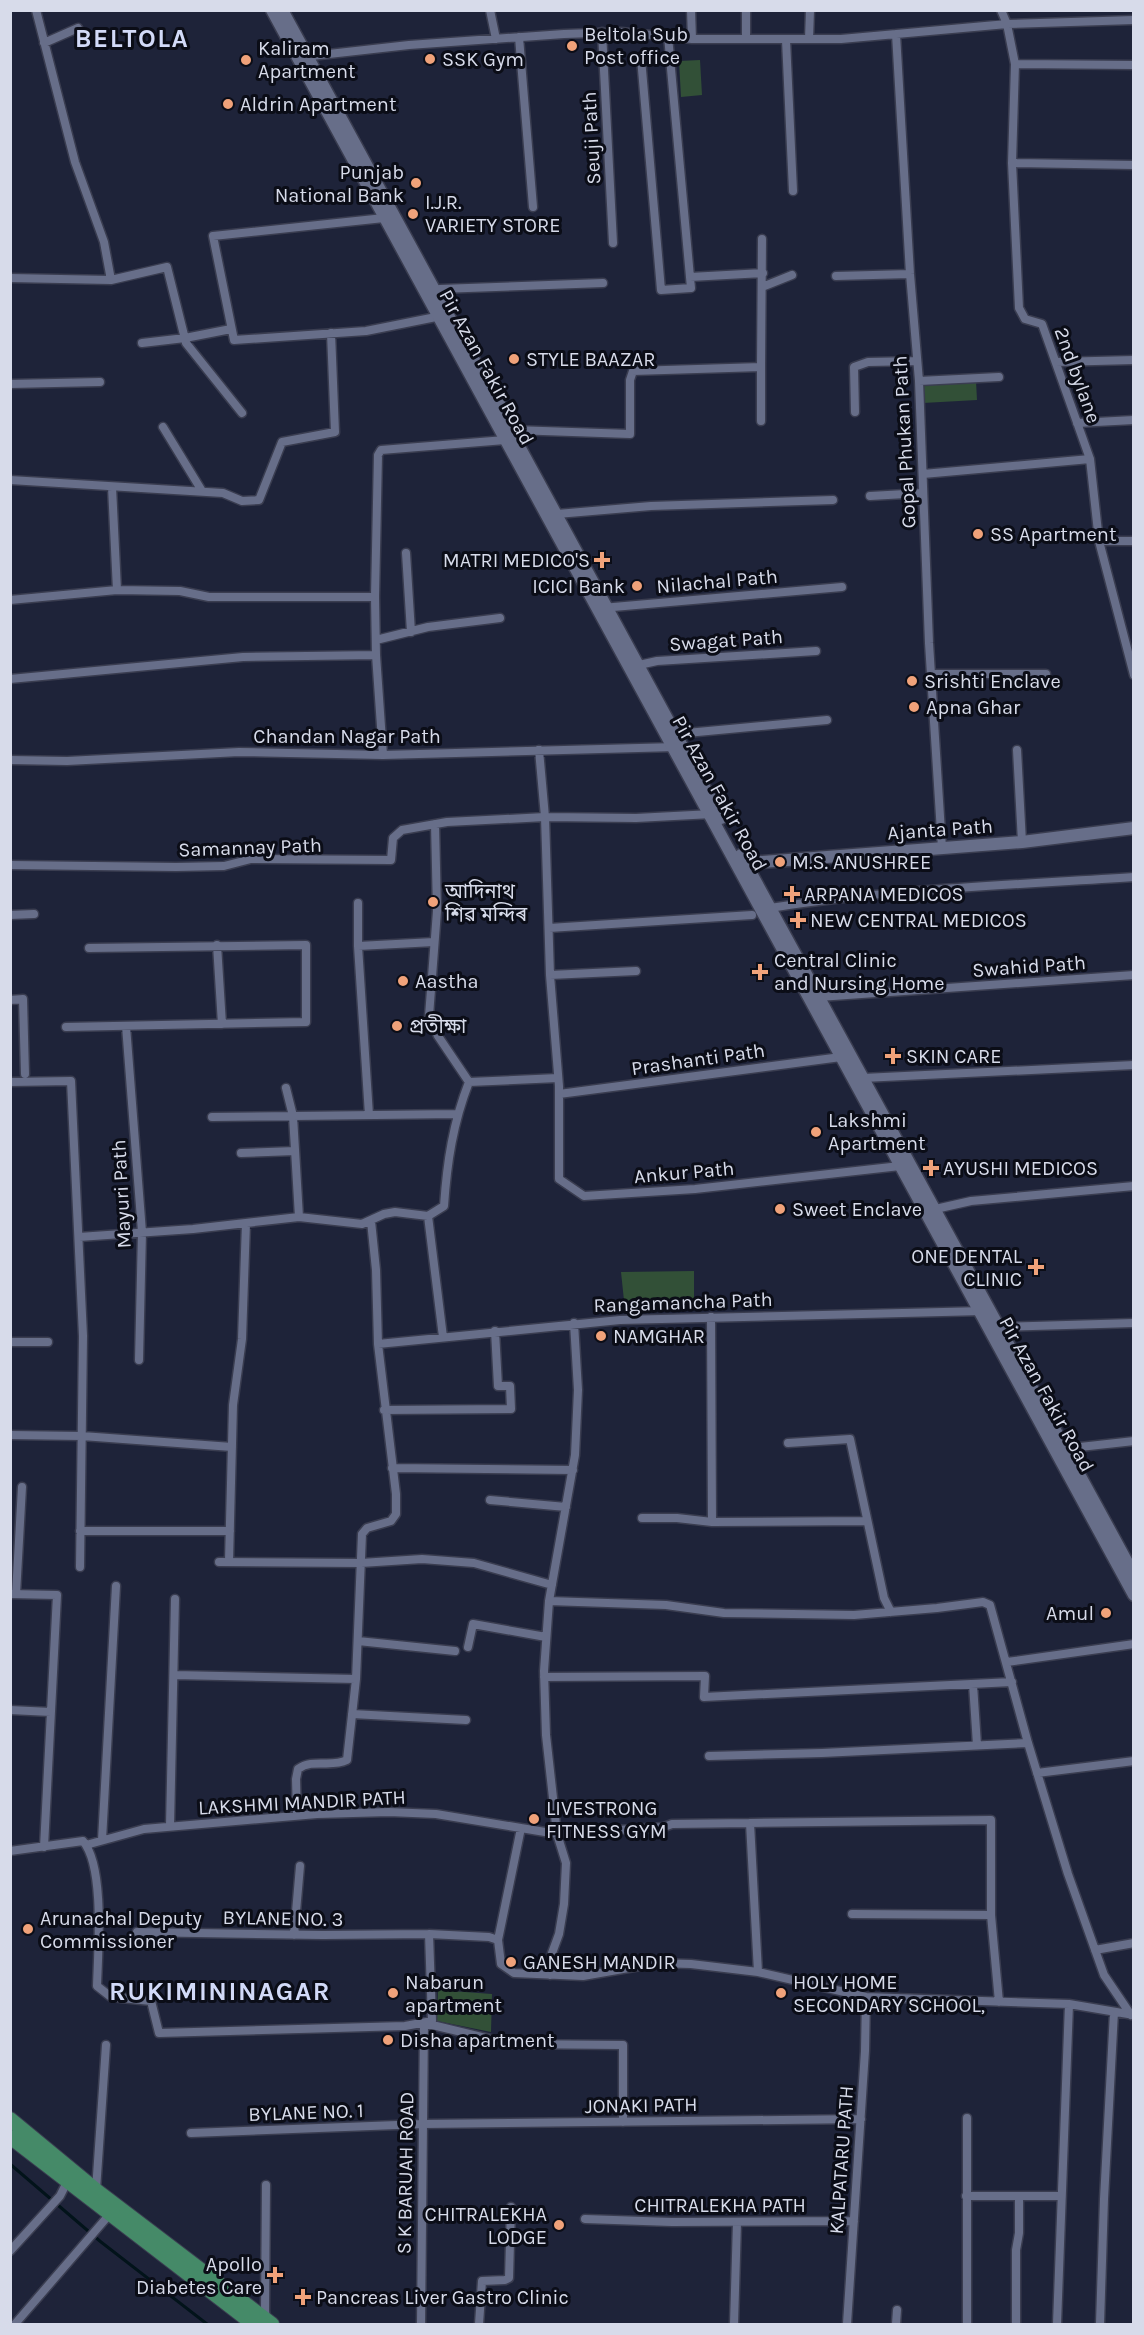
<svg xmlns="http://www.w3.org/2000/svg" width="1144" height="2335" font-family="Karla,'Noto Sans Bengali',sans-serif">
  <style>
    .green { fill: #325037 }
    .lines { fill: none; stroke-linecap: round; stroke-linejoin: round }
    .stream { stroke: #02131a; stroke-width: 3 }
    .street-casing { stroke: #3a3d50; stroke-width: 11 }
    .secondary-casing { stroke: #3a3d50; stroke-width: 15 }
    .primary-casing { stroke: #3a3d50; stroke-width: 16 }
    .street { stroke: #676e89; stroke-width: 8 }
    .secondary { stroke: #676e89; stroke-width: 12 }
    .primary { stroke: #458a68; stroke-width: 14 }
    .poi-dot { fill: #f0a27a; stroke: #0b0d17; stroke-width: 2 }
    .labels { text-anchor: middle; stroke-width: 6; stroke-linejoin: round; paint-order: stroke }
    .poi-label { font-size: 20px; fill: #d7dbea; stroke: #0b0d17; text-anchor: start }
    .street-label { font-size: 20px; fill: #d7dbea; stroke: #0b0d17 }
    .district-label { font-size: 26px; font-weight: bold; letter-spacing: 1.5px; fill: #d2daf8; stroke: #0b0d17 }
  </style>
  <rect width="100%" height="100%" fill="#1e2339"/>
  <path class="green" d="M700 60 702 95 681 97 679 61Z
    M976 381 977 400 923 403 922 384Z
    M694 1271V1307L625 1310 621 1272Z
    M438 1990 492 1994 491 2032 437 2021Z"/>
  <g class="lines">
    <path class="stream" d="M10 2164 101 2242 207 2324"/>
    <defs>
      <path id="street" d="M36 10 75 162 104 242 111 280
        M490 10 496 39
        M691 10 692 39
        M1001 10 1007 24 1015 64 1012 163 1019 308 1025 319 1042 324 1090 459 1099 541 1134 675
        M602 32 613 243
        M896 34 910 274 919 381 929 643 942 848
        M519 37 533 207
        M746 39V10
        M809 39 810 10
        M786 40 793 191
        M44 43 78 28
        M302 57 409 45 564 34 621 32 692 39H841L1007 24 1134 20
        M641 58 661 290 691 288 668 36
        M1015 64 1134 65
        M1012 163 1134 165
        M384 218 213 236 234 340 366 331 441 316
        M836 276 910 274
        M690 277 763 273
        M10 278 111 280 167 267 186 343 242 413
        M762 287 792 275
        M440 289 603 283
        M142 343 185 338 231 329
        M1056 362 1134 360
        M761 367 762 239
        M919 381 999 377
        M10 384 100 382
        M855 412 854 367 868 362 917 361
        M1077 423 1134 420
        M163 427 202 491
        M514 430 630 434V380L633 371 761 367V421
        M923 474 1090 459
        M10 480 223 493 242 501 259 500 282 442 335 432 331 333
        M112 487 117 590
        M870 496 923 493
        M557 514 651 506 833 500
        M1099 541H1134
        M406 553 411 632
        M375 597 378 455 381 450 505 440
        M10 600 117 590 180 591 209 597H375L376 655 383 755
        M602 608 842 587
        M376 640 428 627 500 618
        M639 665 657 661 816 651
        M931 674H1046
        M10 679 243 657 376 655
        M676 734 827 720
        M539 750 545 817 550 975 559 1086V1179L584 1196 695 1189 900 1166
        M1017 750 1022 842
        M10 760 67 761 239 752 383 755 676 747
        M435 824 437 911 429 1016 438 1036 469 1082
        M10 865 176 867 224 866 251 859 391 860 393 838 402 830 447 822 545 817 636 818 712 814
        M358 903V946
        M770 908C890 889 1013 885 1134 877
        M10 915 34 914
        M549 928 752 915
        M217 945 222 1024
        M550 975 636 971
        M819 997 1134 975
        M10 1000 23 999 25 1074
        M126 1026 142 1232 139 1360
        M66 1027 306 1022V945L89 948
        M863 1078 1134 1065
        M10 1082 71 1081 83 1336 80 1567
        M469 1082 558 1078
        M286 1088 293 1116 299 1217
        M559 1094 841 1057
        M369 1115 358 946 434 942
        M212 1117 456 1114
        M241 1153 295 1151
        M931 1210 971 1201 1134 1186
        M428 1216 443 1337
        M79 1237 193 1229 299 1217 362 1224 384 1214 395 1212 428 1216 444 1206C447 1162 453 1123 469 1082
        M711 1317 712 1522 867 1521
        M998 1327 1134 1323
        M10 1342H48
        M378 1344 620 1320 983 1311
        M384 1410 511 1409 510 1386H498L495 1331
        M10 1435 82 1436 232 1447
        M788 1443 850 1439 884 1598 891 1612
        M1068 1455 1080 1447 1134 1441
        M392 1468 573 1470
        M490 1500 566 1507
        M642 1518H677L712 1522
        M80 1531H230
        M229 1561 233 1405 242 1339 246 1223
        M219 1562 361 1563 422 1559 474 1563 552 1585
        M10 1594 57 1595 44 1847
        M16 1594 22 1487
        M549 1601 666 1605 724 1613 854 1615 937 1608 983 1602 990 1605 1028 1743 1068 1874 1104 1975 1131 2015
        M358 1641 455 1651
        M468 1647 473 1624 546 1637
        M1007 1662 1134 1644
        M174 1675 356 1679
        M544 1677 705 1676 704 1697 1012 1682
        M973 1684 977 1745
        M10 1710 51 1712
        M352 1714 466 1720
        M709 1756 822 1753 1028 1743
        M1037 1773 1134 1761
        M297 1815 296 1779 298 1769C313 1758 331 1768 347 1760L356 1679 362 1534 367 1528 391 1521 396 1514V1494L378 1344 376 1270 371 1221
        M170 1826 175 1599
        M102 1840 116 1586
        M86 1845 144 1829 317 1814 389 1812 436 1814 557 1834 664 1827 672 1824 750 1823
        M10 1851 83 1841C105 1867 98 1951 97 1986L111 1997 151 2001 159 2033 405 2026 432 2021 429 1934 489 1937 498 1940 501 1964 514 1973 583 1976 657 1963 691 1964 758 1972 866 1997 1069 2004 1134 2015
        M852 1914 991 1915
        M137 1932 323 1935 429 1934
        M294 1935 300 1866
        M498 1940 521 1828
        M1095 1950 1134 1943
        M758 1972 750 1823 991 1820V1915L999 2002
        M550 1975 552 1953 559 1934 564 1904 566 1863 557 1834 546 1735 544 1671 549 1601 575 1455 578 1390 574 1323
        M967 2118V2324
        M191 2133 423 2124 861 2119
        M266 2185 265 2311 266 2319
        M96 2190 106 2045
        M966 2196H1061
        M585 2219 672 2222 854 2221
        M10 2251 60 2196 67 2182
        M15 2324 109 2215
        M421 2324 424 2023 511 2044 623 2045V2122
        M479 2324 482 2281 505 2280 509 2278 511 2207
        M734 2324 737 2222
        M847 2324 865 2051 866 1997
        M896 2324 897 2310
        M1016 2324V2250L1019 2233V2196
        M1057 2324 1069 2004
        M1100 2324 1104 2199 1114 2012"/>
      <path id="secondary" d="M272 10 1134 1595
        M282 10 449 317 514 430 515 439 721 818
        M741 855 1134 1575
        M741 862 749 863 1022 842 1134 828"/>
      <path id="primary" d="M10 2119 96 2190 272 2324
        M10 2137 253 2324"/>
    </defs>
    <use href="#street" class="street-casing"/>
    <use href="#secondary" class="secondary-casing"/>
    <use href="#primary" class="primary-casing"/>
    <use href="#street" class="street"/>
    <use href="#secondary" class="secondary"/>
    <use href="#primary" class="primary"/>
  </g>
  <g class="poi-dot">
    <circle cx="572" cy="46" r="6"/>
    <circle cx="430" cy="59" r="6"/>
    <circle cx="246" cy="60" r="6"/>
    <circle cx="228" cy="104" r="6"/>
    <circle cx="416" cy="183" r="6"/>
    <circle cx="413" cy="214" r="6"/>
    <circle cx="514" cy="359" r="6"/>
    <circle cx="978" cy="534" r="6"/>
    <path d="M599 551h6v6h6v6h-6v6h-6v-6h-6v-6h6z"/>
    <circle cx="637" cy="586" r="6"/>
    <circle cx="912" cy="681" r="6"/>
    <circle cx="914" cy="707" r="6"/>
    <circle cx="780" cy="862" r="6"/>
    <path d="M789 885h6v6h6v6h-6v6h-6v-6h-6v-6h6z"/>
    <circle cx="433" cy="902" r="6"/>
    <path d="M795 911h6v6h6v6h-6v6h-6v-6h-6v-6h6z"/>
    <path d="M757 963h6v6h6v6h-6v6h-6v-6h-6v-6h6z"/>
    <circle cx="403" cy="981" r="6"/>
    <circle cx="397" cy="1026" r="6"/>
    <path d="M890 1047h6v6h6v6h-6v6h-6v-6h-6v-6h6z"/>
    <circle cx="816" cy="1132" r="6"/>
    <path d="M928 1159h6v6h6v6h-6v6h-6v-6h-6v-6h6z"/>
    <circle cx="780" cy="1209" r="6"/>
    <path d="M1033 1258h6v6h6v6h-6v6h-6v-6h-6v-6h6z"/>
    <circle cx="601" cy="1336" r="6"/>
    <circle cx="1106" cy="1613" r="6"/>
    <circle cx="534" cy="1819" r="6"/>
    <circle cx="28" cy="1929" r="6"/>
    <circle cx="511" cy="1962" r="6"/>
    <circle cx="393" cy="1993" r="6"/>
    <circle cx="781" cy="1993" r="6"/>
    <circle cx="388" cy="2040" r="6"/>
    <circle cx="559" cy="2225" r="6"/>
    <path d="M272 2266h6v6h6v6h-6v6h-6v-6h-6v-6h6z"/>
    <path d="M300 2288h6v6h6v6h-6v6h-6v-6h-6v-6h6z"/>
  </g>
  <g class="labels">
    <g class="poi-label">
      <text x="584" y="41">Beltola Sub<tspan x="584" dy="23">Post office</tspan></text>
      <text x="258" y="55">Kaliram<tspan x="258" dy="23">Apartment</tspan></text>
      <text x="442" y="66">SSK Gym</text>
      <text x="240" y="111">Aldrin Apartment</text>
      <text x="404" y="179" text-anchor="end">Punjab<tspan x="404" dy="23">National Bank</tspan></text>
      <text x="425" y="209">I.J.R.<tspan x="425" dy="23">VARIETY STORE</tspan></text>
      <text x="526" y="366">STYLE BAAZAR</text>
      <text x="990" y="541">SS Apartment</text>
      <text x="590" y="567" text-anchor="end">MATRI MEDICO'S</text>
      <text x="625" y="593" text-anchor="end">ICICI Bank</text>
      <text x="924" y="688">Srishti Enclave</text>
      <text x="926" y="714">Apna Ghar</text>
      <text x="792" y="869">M.S. ANUSHREE</text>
      <text x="445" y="898">আদিনাথ<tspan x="445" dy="23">শিৱ মন্দিৰ</tspan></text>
      <text x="804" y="901">ARPANA MEDICOS</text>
      <text x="810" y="927">NEW CENTRAL MEDICOS</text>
      <text x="774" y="967">Central Clinic<tspan x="774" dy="23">and Nursing Home</tspan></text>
      <text x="415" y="988">Aastha</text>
      <text x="409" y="1033">প্রতীক্ষা</text>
      <text x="906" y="1063">SKIN CARE</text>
      <text x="828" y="1127">Lakshmi<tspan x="828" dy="23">Apartment</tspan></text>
      <text x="943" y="1175">AYUSHI MEDICOS</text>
      <text x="792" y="1216">Sweet Enclave</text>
      <text x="1022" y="1263" text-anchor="end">ONE DENTAL<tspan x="1022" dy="23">CLINIC</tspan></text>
      <text x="613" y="1343">NAMGHAR</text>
      <text x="1094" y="1620" text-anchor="end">Amul</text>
      <text x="546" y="1815">LIVESTRONG<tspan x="546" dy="23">FITNESS GYM</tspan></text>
      <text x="40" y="1925">Arunachal Deputy<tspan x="40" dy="23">Commissioner</tspan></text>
      <text x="523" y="1969">GANESH MANDIR</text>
      <text x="405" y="1989">Nabarun<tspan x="405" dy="23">apartment</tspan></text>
      <text x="793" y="1989">HOLY HOME<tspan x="793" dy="23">SECONDARY SCHOOL,</tspan></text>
      <text x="400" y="2047">Disha apartment</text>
      <text x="547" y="2221" text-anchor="end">CHITRALEKHA<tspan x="547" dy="23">LODGE</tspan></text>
      <text x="262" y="2271" text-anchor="end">Apollo<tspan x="262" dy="23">Diabetes Care</tspan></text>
      <text x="316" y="2304">Pancreas Liver Gastro Clinic</text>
    </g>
    <g class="street-label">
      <text transform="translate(591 138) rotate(-93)" y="7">Seuji Path</text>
      <text transform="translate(487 367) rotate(61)" y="7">Pir Azan Fakir Road</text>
      <text transform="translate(1078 375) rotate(70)" y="7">2nd bylane</text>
      <text transform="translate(904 442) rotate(-93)" y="7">Gopal Phukan Path</text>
      <text transform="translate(717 581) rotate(-5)" y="7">Nilachal Path</text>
      <text transform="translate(726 640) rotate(-4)" y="7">Swagat Path</text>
      <text x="347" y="743">Chandan Nagar Path</text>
      <text transform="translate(720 793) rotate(61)" y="7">Pir Azan Fakir Road</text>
      <text transform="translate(940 829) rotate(-4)" y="7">Ajanta Path</text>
      <text transform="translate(250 847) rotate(-2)" y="7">Samannay Path</text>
      <text transform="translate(1029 966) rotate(-4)" y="7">Swahid Path</text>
      <text transform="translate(698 1059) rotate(-8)" y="7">Prashanti Path</text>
      <text transform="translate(684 1172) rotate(-5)" y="7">Ankur Path</text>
      <text transform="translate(121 1194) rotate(-93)" y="7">Mayuri Path</text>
      <text transform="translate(683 1302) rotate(-2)" y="7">Rangamancha Path</text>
      <text transform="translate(1047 1394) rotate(61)" y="7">Pir Azan Fakir Road</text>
      <text transform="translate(302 1802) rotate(-3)" y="7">LAKSHMI MANDIR PATH</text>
      <text transform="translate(283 1918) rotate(1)" y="7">BYLANE NO. 3</text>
      <text transform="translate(641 2105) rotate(-1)" y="7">JONAKI PATH</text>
      <text transform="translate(306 2112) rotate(-2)" y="7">BYLANE NO. 1</text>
      <text transform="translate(841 2160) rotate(-86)" y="7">KALPATARU PATH</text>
      <text transform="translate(405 2173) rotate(-89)" y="7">S K BARUAH ROAD</text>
      <text x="720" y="2212">CHITRALEKHA PATH</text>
    </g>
    <g class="district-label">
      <text x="132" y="47">BELTOLA</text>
      <text x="220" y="2000">RUKIMININAGAR</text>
    </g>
  </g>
  <rect width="1144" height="2335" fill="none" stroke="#d7dbea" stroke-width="24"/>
</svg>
